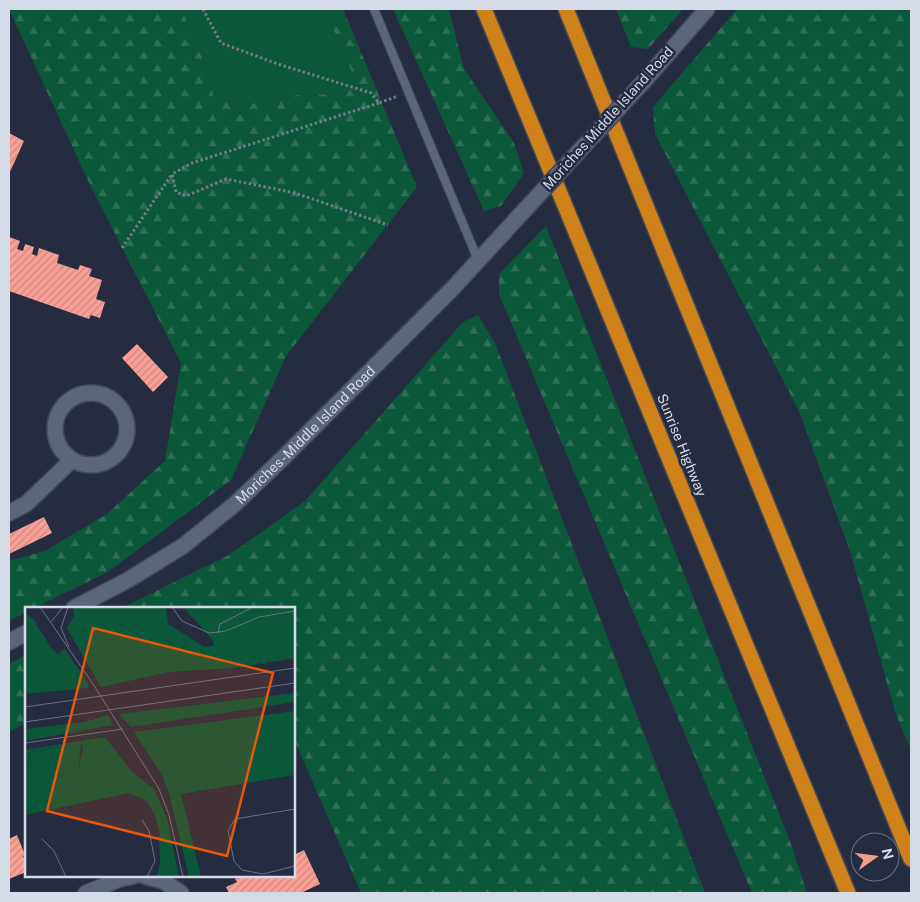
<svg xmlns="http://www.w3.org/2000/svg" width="920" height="902" font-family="'Public Sans',sans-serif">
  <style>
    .grass { fill: #0b5739 }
    .forest { fill: url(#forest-firs) }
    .building { fill: url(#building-hatch) }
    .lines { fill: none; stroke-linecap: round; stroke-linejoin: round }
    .lane-casing { stroke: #424858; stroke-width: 10 }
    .street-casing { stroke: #424858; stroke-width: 18 }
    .secondary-casing { stroke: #424858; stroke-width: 18 }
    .highway-casing { stroke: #424858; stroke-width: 18 }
    .path { stroke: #747a8a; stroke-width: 3; stroke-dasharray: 2.5 2.5; stroke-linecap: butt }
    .lane { stroke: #5c657a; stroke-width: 8 }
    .street { stroke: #5c657a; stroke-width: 15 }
    .secondary { stroke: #5c657a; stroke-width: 15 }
    .highway { stroke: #ce8219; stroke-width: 15 }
    .secondary-bridge-casing { stroke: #424858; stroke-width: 18; stroke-linecap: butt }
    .secondary-bridge { stroke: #5c657a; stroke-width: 15 }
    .labels { text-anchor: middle; stroke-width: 5; stroke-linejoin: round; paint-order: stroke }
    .street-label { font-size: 14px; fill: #d6dbe8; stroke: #252c3f }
    .inset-road { fill: none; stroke: #6c7283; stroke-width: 1 }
    .view { fill: #e8590c; fill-opacity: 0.15; stroke: #e8590c; stroke-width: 2.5 }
    .inset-edge { fill: none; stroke: #d6dbe8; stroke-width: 2.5 }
  </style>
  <defs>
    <pattern id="forest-firs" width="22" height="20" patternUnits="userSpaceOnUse" patternTransform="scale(1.25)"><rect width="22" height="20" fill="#0b5739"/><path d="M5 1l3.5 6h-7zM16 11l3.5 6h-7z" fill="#2e6f56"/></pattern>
    <pattern id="building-hatch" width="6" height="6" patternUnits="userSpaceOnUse" patternTransform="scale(1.25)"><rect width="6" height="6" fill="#faa097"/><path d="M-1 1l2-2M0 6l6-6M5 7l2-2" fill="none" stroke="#cc8883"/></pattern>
  </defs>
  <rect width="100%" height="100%" fill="#252c3f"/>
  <path class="grass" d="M181 9H325L356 82 345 95 303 94 251 104 215 100 198 45Z"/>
  <path class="forest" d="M9 9H181L198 45 215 100 251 104 303 94 345 95 356 82 325 9H343L417 187 286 356 231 480 108 572 34 608H26V612L9 621V561L45 551 107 514 165 461 181 363 91 187Z
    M393 9H449L464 69 514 143 524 173 501 206 484 211Z
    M616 9H683L648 49 631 47Z
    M737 9H911V750L896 715 850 551 799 411 655 134 653 107Z
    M546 226 791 844 807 893H752L499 294V274Z
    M478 315 495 343 705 893H361L294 739V608H122L229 555 305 501 463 322Z
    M26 655V723L9 732V664Z"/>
  <path class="building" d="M9 133 24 141 9 174Z
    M9 237 20 241 17 249 23 251 25 244 34 247 32 254 37 256 39 248 59 255 57 263 78 270 80 265 92 269 89 276 102 280 96 299 105 302 100 318 91 315 89 319 9 291Z
    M137 344 168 377 153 392 122 358Z
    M44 517 52 533 9 554V534Z
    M17 835 25 855 23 856 26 864V872L9 879V839Z
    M304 850 320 884 303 892 304 893H229L226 887 237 882 235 879 242 876H294V855Z"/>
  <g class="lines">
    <defs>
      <path id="lane" d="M374 9 478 260"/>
      <path id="street" d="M55 429a36 36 0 1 1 72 0a36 36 0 1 1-72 0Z
        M9 513 26 504 72 460
        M144 876 163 881 181 893
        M86 893 120 879 134 876"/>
      <g id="secondary">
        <path d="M645 80 707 9"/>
        <path id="s1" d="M74 608 128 580 183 546 235 504 284 457 453 288 509 227"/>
        <path d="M9 642 26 633"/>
      </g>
      <path id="highway" d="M484 9 848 893
        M566 9 911 859"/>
    </defs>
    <use href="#lane" class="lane-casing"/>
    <use href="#street" class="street-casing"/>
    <use href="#secondary" class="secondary-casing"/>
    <use href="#highway" class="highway-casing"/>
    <path class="path" d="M203 9 221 43 278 64 371 93 379 103 398 96
      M379 103 192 163 172 174 176 192 186 196 226 179 295 193 388 225
      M122 248 172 174"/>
    <use href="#lane" class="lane"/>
    <use href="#street" class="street"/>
    <use href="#secondary" class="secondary"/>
    <use href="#highway" class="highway"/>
    <defs>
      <path id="secondary-bridge" d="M509 227 645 80"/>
    </defs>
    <use href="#secondary-bridge" class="secondary-bridge-casing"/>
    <use href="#secondary-bridge" class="secondary-bridge"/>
  </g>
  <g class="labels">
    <g class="street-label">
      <text transform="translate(608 118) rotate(-48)" y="5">Moriches Middle Island Road</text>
      <text dy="5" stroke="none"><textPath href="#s1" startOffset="291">Moriches-Middle Island Road</textPath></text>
      <text transform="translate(682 445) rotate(68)" y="5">Sunrise Highway</text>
    </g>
  </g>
  <g transform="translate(25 607)">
    <rect width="270" height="270" fill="#252c3f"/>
    <path d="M56 137 53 166 17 172 8 169 4 145Z" fill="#0b5739"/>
    <path d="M48 0H141L143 17 180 40 189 39 188 33 158 0H270V51L209 61 144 65 76 80 44 25 42 20 49 9ZM0 6 8 12 27 42 33 47 40 42 64 78 63 81 0 87ZM270 86V95L106 120 94 107ZM270 104V168L156 187 176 270H164L144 186 137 168 109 125ZM83 108 88 118 0 134V122L59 115ZM80 130 107 165 129 182 142 211 154 270H131L135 257 134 223 130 208 122 194 104 186 0 208V143ZM56 137 58 140 53 166 17 172 8 169 4 145Z" fill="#0b5739" fill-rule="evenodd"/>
    <path class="inset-road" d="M15 0 70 80 134 182 144 208 158 270M43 0 36 21 44 40M147 0 157 14 184 26 201 24 234 10 270 4M26 15 38 0M193 26 195 17 228 0M0 100 270 61M0 115 270 76M0 136 98 122M270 202 210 212 203 224 209 254 217 263 238 267 270 259M117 213 124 224 130 254 122 270M17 232 29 244 41 270"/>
    <path class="view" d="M68 21 248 66 202 249 22 204Z"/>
    <rect width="270" height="270" class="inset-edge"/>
  </g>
  <rect width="920" height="902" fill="none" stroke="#d6dbe8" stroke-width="20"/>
  <g transform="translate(875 857) rotate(76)"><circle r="24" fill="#252c3f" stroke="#6c7283"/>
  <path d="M0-4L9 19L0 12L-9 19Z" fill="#f49e88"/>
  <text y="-8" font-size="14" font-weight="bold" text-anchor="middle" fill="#d6dbe8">N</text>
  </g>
</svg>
